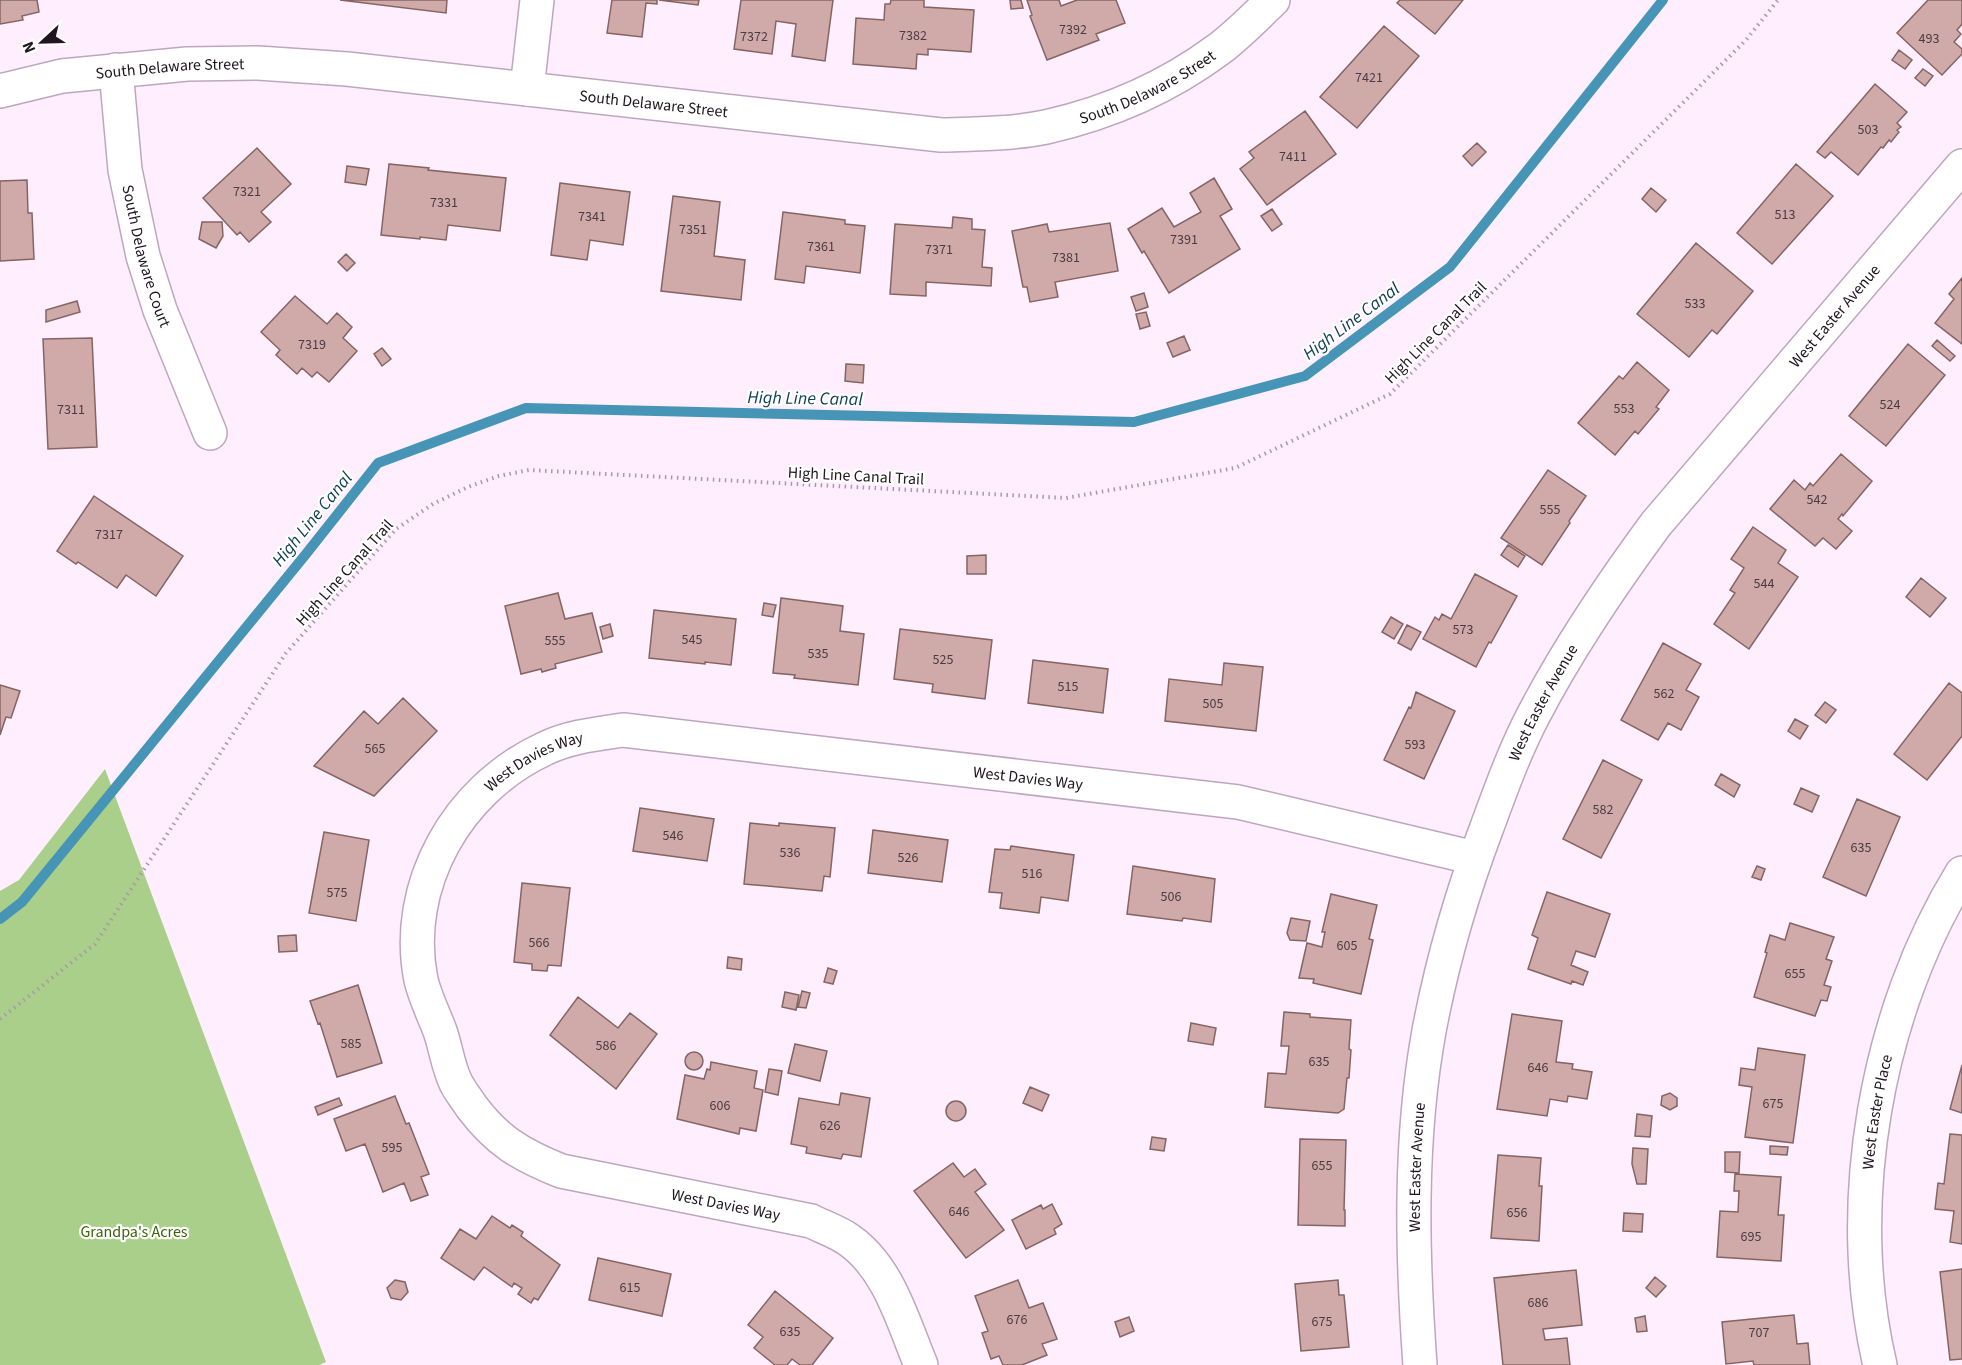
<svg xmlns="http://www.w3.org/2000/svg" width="1962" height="1365" font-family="'Source Sans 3',sans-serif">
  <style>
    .green { fill: #aacf8a }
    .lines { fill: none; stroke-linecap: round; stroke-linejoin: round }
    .stream { stroke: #4795b6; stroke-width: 10 }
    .building { fill: #d0aaa9; stroke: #866463; stroke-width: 1.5 }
    .minor-casing { stroke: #bfa6bf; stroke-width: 36 }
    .path { stroke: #a89ba8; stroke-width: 4; stroke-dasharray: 1.5 4.5; stroke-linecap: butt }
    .minor { stroke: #fff; stroke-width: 33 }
    .labels { text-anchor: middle; stroke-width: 4.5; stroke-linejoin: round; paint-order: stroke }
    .number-label { font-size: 14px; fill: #4b3b42 }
    .street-label { font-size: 16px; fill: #1f161f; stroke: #fff }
    .park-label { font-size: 16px; fill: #3c6206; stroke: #fff }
    .water-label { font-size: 18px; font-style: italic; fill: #0f4254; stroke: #fff }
  </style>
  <rect width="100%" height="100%" fill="#feeefe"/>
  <path class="green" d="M105 769 326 1362 319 1365H0V891L19 880Z"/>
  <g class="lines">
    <path class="stream" d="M0 919 22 902 306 554 378 463 526 408 1134 422 1305 376 1450 267 1663 0"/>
  </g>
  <path class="building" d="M0 0H37L39 12 22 16 23 20 0 24Z
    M340 0H447L446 13Z
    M612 0H657V4L646 3 642 37 607 33Z
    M659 0H699L698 5Z
    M741 0H833L825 61 792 56 796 24 776 21 772 54 734 49Z
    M891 0H924V7L974 10 971 52 928 49V55L917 54 916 69 853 64 856 18 884 20 885 4H890Z
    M1010 0H1021L1023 8 1011 9Z
    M1027 0H1059L1061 6 1077 0H1116L1125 23 1096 34 1099 40 1047 60 1030 16 1032 15Z
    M1400 0H1463L1435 34 1397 3Z
    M1928 0H1962V24L1957 30 1961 34 1954 42 1962 49V54L1942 75 1897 33Z
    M1384 26 1419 56 1357 128 1320 97Z
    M1899 50 1912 60 1905 69 1892 60Z
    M1923 69 1933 76 1925 86 1915 78Z
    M1875 84 1907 112 1897 123 1901 127 1897 130 1899 132 1891 142 1889 140 1883 148 1881 147 1858 175 1831 152 1825 158 1817 152Z
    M1305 111 1336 154 1267 205 1240 169 1254 158 1249 152Z
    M1477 143 1486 152 1472 166 1463 156Z
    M257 148 291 184 261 212 271 222 249 242 240 232 237 235 203 198Z
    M389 164 429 168 428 170 506 178 500 231 448 225 446 240 420 237V239L381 235Z
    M1796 164 1833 196 1772 264 1737 233Z
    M347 166 369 169 366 185 345 182Z
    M1214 178 1232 209 1220 216 1240 249 1169 293 1144 251 1142 253 1128 229 1162 208 1174 227 1201 212 1190 193Z
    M27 180 28 213H32L34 259 0 261V181Z
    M560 183 630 192 623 245 590 240 587 260 551 255Z
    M1651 188 1666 200 1656 212 1642 199Z
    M673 196 720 202 714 256 745 260 741 300 661 291Z
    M1272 209 1282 224 1272 231 1261 216Z
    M783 212 845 220V224L865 226 860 273 806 266 804 283 775 279Z
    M953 217 972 219V229L985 230 982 267 992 268 991 286 926 282V296L890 294 895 224 952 228Z
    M202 222H222L223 236 216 248 199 239Z
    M1110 223 1118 271 1055 282 1058 297 1030 302 1027 287H1023L1012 231 1047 224 1049 232Z
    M1696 243 1753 291 1717 334 1712 330 1689 357 1637 314Z
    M346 254 355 263 347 271 338 262Z
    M1962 278V344L1935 323 1954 299 1949 294Z
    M1144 293 1148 307 1136 311 1131 297Z
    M295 296 327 324 337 313 352 327 343 338 357 351 329 382 317 372 312 377 302 368 297 374 276 355 280 350 261 332Z
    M77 301 80 312 46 322V310Z
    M1146 312 1150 326 1140 329 1136 314Z
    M1184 336 1190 350 1173 357 1167 343Z
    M92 338 97 447 48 449 43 339Z
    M1937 340 1955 356 1950 361 1932 346Z
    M1908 344 1945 375 1886 446 1849 416Z
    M382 348 391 359 382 366 374 354Z
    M1637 362 1669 390 1656 407 1659 409 1638 434 1635 431 1615 455 1578 423 1619 376 1623 379Z
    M846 364 864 365 863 383 845 381Z
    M1841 454 1872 481 1843 516 1842 514 1838 519 1852 531 1836 549 1823 538 1815 546 1770 509 1794 480 1805 490 1810 483 1813 486Z
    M1548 470 1586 496 1569 521 1570 523 1542 565 1501 538Z
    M94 496 183 556 156 596 126 575 117 588 78 562 76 564 57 551Z
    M1753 527 1786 550 1778 563 1798 577 1749 649 1714 624 1735 593 1730 590 1744 568 1731 559Z
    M1508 545 1525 556 1518 567 1501 555Z
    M986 555V574H967V556Z
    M1475 574 1517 596 1491 643 1489 642 1476 667 1423 639 1435 617 1439 620 1442 614 1451 619Z
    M1921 578 1946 598 1930 617 1906 597Z
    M558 593 565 619 592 613 602 652 555 664 556 668 542 672 541 669 521 674 505 606Z
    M781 598 843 606 840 631 864 634 858 685 794 678 795 675 773 673Z
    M764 603 776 605 773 617 762 615Z
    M654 610 736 619 731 665 705 662V664L649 658Z
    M1391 617 1403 624 1394 639 1382 632Z
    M610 624 613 636 603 639 600 627Z
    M1407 625 1421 632 1411 650 1398 643Z
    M900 629 992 640 985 699 932 692 933 684 894 679Z
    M1663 643 1701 664 1686 690 1699 697 1681 730 1668 723 1658 740 1621 720Z
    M1033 660 1108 669 1103 713 1028 703Z
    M1224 663 1263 667 1256 731 1165 721 1169 679 1222 685Z
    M1949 683 1962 693V736L1927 780 1894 754Z
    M0 685 20 691 11 718 6 717 0 735Z
    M1416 692 1455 711 1424 779 1384 760 1409 707 1411 708Z
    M403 698 437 731 374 796 314 766 364 711 378 724Z
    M1825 702 1836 710 1826 723 1815 715Z
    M1795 719 1808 726 1800 739 1788 731Z
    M1603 760 1642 780 1601 858 1563 839Z
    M1721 774 1740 785 1734 797 1715 785Z
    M1801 788 1819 796 1812 812 1794 804Z
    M1857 799 1900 817 1866 896 1823 877Z
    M640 808 714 819 707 861 633 851Z
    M750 823 779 826V823L835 828 830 877 824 876 822 891 744 884Z
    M873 830 948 840 942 882 868 873Z
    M324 832 369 840 356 921 309 913Z
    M1011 846 1074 855 1068 901 1041 897 1039 913 1000 908 1002 893 989 892 995 849 1010 850Z
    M1133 866 1215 879 1211 922 1183 918 1182 921 1127 914Z
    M1757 866 1765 869 1761 880 1752 877Z
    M522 883 570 888 561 966 548 965 547 971 532 970V964L514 962Z
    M1547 892 1610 914 1595 957 1576 951 1571 965 1588 972 1583 985 1572 981 1571 984 1528 969 1538 938 1532 935Z
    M1331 894 1377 905 1369 939 1373 940 1361 994 1313 983 1314 979 1299 978 1307 943 1322 947 1325 932H1322Z
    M1291 918 1310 921 1306 941 1290 940 1287 933Z
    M1790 923 1834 937 1826 959 1832 961 1824 985 1831 987 1827 1001 1821 1000 1815 1016 1754 997 1767 953 1765 952 1770 935 1785 940Z
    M296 935 297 951 279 952 278 936Z
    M728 957 742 959 741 970 727 968Z
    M828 968 837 971 833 984 824 982Z
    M358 985 382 1063 337 1077 320 1023 318 1024 310 1001Z
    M802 991 810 993 806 1008 798 1007Z
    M785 992 799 995 796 1010 782 1007Z
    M578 997 618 1028 630 1013 657 1034 616 1089 550 1035Z
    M1284 1012 1310 1014V1017L1351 1020 1349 1049 1351 1050 1349 1078H1347L1344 1109 1338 1113 1265 1107 1268 1073 1286 1074 1289 1046H1281Z
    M1512 1014 1562 1021 1556 1062 1573 1064 1572 1069 1592 1072 1587 1099 1568 1096 1567 1102 1550 1099 1547 1116 1497 1109Z
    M1191 1023 1216 1028 1213 1045 1188 1041Z
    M795 1044 827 1051 820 1081 788 1073Z
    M1758 1048 1805 1055 1793 1143 1745 1137 1752 1087 1739 1085 1741 1068 1755 1070Z
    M685 1061a9 9 0 1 1 18 0a9 9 0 1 1-18 0Z
    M711 1062 757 1071 754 1088 763 1090 756 1131 740 1128 739 1134 677 1119 685 1075 704 1079 707 1069 710 1070Z
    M1962 1065V1113L1950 1109Z
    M769 1069 782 1071 778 1095 765 1092Z
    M1030 1087 1049 1095 1042 1111 1023 1103Z
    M841 1093 870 1098 861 1157 843 1154 841 1159 806 1153 807 1147 791 1144 799 1098 839 1105Z
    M1670 1093 1677 1098V1106L1670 1110 1661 1105 1662 1096Z
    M395 1096 406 1124 409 1123 429 1174 421 1177 428 1195 411 1201 404 1183 383 1192 365 1144 346 1151 334 1119Z
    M339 1098 342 1105 318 1115 315 1107Z
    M946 1111a10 10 0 1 1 20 0a10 10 0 1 1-20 0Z
    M1637 1114 1652 1116 1650 1137 1635 1136Z
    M1950 1134 1962 1135V1244L1950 1242 1954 1211 1935 1209 1938 1183 1944 1184Z
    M1152 1137 1166 1139 1164 1151 1150 1149Z
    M1300 1139 1346 1140 1344 1210H1345V1226L1298 1225Z
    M1770 1146 1788 1147 1787 1155 1770 1154Z
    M1633 1148 1648 1149 1646 1184H1637L1632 1164Z
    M1725 1152H1740L1739 1173 1725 1172Z
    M1498 1155 1541 1158 1539 1186H1542L1539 1241 1491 1238Z
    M953 1163 964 1177 975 1169 986 1184 975 1192 1004 1230 966 1258 914 1191Z
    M1735 1174 1781 1177 1778 1215H1784L1781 1261 1717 1257 1720 1211 1738 1212 1739 1191H1734Z
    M1052 1204 1062 1224 1054 1229 1056 1234 1026 1249 1012 1220 1041 1205 1043 1209Z
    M1624 1213 1643 1214 1642 1232 1623 1231Z
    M492 1216 510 1228 512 1225 523 1232 521 1236 560 1265 538 1300 534 1298 531 1303 518 1294 522 1288 514 1283 512 1287 484 1267 474 1280 441 1258 460 1229 476 1239Z
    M598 1258 671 1274 662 1316 589 1300Z
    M1962 1269V1359L1950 1360 1940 1272Z
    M1576 1270 1582 1325 1543 1329 1545 1340 1567 1338 1570 1365H1503L1494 1278Z
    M1655 1277 1666 1286 1656 1297 1646 1288Z
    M395 1280 405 1282 408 1292 401 1300 391 1298 387 1288Z
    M1018 1280 1029 1308 1043 1303 1057 1339 1042 1344 1047 1355 1022 1365H1003L999 1356 991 1359 982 1333 988 1331 975 1296Z
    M1338 1280 1339 1295H1344L1349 1347 1301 1351 1295 1284Z
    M775 1291 833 1338 812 1365H800L792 1359 787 1365H775L754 1348 763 1337 748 1325Z
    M1794 1315 1797 1344 1808 1343 1810 1365H1754L1753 1361 1726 1364 1722 1322Z
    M1645 1316 1647 1331 1637 1332 1635 1318Z
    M1129 1317 1134 1331 1120 1337 1115 1322Z"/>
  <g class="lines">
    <defs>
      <g id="minor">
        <path id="s1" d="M116 70 125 170 143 256 160 310 210 433"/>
        <path d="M527 89 537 0"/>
        <path id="s2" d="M0 91 62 76 187 64 258 63 347 69 941 135C976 134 1012 134 1046 127 1108 113 1168 87 1219 49 1238 35 1256 16 1273 0"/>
        <path id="s3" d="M921 1365C903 1322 889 1268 849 1240 838 1232 823 1227 811 1221L561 1171C521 1155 497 1141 471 1106 466 1098 460 1091 456 1083 448 1067 446 1048 440 1031 434 1015 425 997 421 980 402 885 458 789 544 749 568 737 596 734 623 730L1238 802 1475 858"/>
        <path id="s4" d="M1420 1365C1412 1254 1409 1141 1429 1031 1442 962 1462 893 1487 827 1501 789 1515 750 1534 714 1569 647 1611 585 1656 524L1962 166"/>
        <path id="s5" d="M1880 1365C1842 1205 1876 1012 1962 873"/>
      </g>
    </defs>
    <use href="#minor" class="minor-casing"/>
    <path class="path" d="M0 1019 95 944 286 653 396 529 433 504 468 487 499 476 529 470 1066 498 1235 468 1390 394 1746 40 1778 0"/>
    <use href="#minor" class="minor"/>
  </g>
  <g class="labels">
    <g class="number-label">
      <text x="1073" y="34">7392</text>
      <text x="913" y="40">7382</text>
      <text x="754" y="41">7372</text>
      <text x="1929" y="43">493</text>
      <text x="1369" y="82">7421</text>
      <text x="1868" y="134">503</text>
      <text x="1293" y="161">7411</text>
      <text x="247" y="196">7321</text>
      <text x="444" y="207">7331</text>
      <text x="1785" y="219">513</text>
      <text x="592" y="221">7341</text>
      <text x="693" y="234">7351</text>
      <text x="1184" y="244">7391</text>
      <text x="821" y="251">7361</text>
      <text x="939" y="254">7371</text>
      <text x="1066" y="262">7381</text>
      <text x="1695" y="308">533</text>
      <text x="312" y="349">7319</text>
      <text x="1890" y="409">524</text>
      <text x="1624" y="413">553</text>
      <text x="71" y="414">7311</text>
      <text x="1817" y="504">542</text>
      <text x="1550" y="514">555</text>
      <text x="109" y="539">7317</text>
      <text x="1764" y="588">544</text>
      <text x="1463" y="634">573</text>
      <text x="692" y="644">545</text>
      <text x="555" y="645">555</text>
      <text x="818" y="658">535</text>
      <text x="943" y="664">525</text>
      <text x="1068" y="691">515</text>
      <text x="1664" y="698">562</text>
      <text x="1213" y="708">505</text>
      <text x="1415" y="749">593</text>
      <text x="375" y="753">565</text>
      <text x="1603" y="814">582</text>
      <text x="673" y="840">546</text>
      <text x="1861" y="852">635</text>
      <text x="790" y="857">536</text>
      <text x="908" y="862">526</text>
      <text x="1032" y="878">516</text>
      <text x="337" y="897">575</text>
      <text x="1171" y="901">506</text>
      <text x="539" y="947">566</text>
      <text x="1347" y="950">605</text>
      <text x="1795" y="978">655</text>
      <text x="351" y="1048">585</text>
      <text x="606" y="1050">586</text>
      <text x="1319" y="1066">635</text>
      <text x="1538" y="1072">646</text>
      <text x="1773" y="1108">675</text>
      <text x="720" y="1110">606</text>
      <text x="830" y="1130">626</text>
      <text x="392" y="1152">595</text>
      <text x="1322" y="1170">655</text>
      <text x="959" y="1216">646</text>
      <text x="1517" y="1217">656</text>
      <text x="1751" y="1241">695</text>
      <text x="630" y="1292">615</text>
      <text x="1538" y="1307">686</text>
      <text x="1017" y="1324">676</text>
      <text x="1322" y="1326">675</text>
      <text x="790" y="1336">635</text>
      <text x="1759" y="1337">707</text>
    </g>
    <g class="street-label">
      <text dy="6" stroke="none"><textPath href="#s2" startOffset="172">South Delaware Street</textPath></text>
      <text dy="6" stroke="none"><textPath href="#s2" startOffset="1162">South Delaware Street</textPath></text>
      <text dy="6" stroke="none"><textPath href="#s2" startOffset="658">South Delaware Street</textPath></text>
      <text dy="6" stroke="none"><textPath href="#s1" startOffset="189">South Delaware Court</textPath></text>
      <text dy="6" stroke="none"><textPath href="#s4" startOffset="1170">West Easter Avenue</textPath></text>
      <text transform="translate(1435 332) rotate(-45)" y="6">High Line Canal Trail</text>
      <text transform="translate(856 475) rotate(3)" y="6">High Line Canal Trail</text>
      <text transform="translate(344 572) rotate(-48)" y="6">High Line Canal Trail</text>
      <text dy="6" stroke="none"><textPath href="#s4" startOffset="684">West Easter Avenue</textPath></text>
      <text dy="6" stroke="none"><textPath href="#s3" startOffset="960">West Davies Way</textPath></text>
      <text dy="6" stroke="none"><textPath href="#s3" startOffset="1464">West Davies Way</textPath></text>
      <text dy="6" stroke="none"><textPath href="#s5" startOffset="255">West Easter Place</textPath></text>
      <text dy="6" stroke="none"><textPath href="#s4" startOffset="198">West Easter Avenue</textPath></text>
      <text transform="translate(726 1204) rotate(11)" y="6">West Davies Way</text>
    </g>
    <g class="park-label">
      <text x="134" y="1237">Grandpa's Acres</text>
    </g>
    <g class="water-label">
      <text transform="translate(1351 321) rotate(-37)" y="6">High Line Canal</text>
      <text transform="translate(805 398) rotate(1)" y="6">High Line Canal</text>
      <text transform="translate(312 519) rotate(-51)" y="6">High Line Canal</text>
    </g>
  </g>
  <g transform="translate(42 42) rotate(248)" stroke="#ffffff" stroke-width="4.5" paint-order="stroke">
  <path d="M0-4.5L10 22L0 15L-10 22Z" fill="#1f161f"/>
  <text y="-9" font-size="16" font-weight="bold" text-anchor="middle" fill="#1f161f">N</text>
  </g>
</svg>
